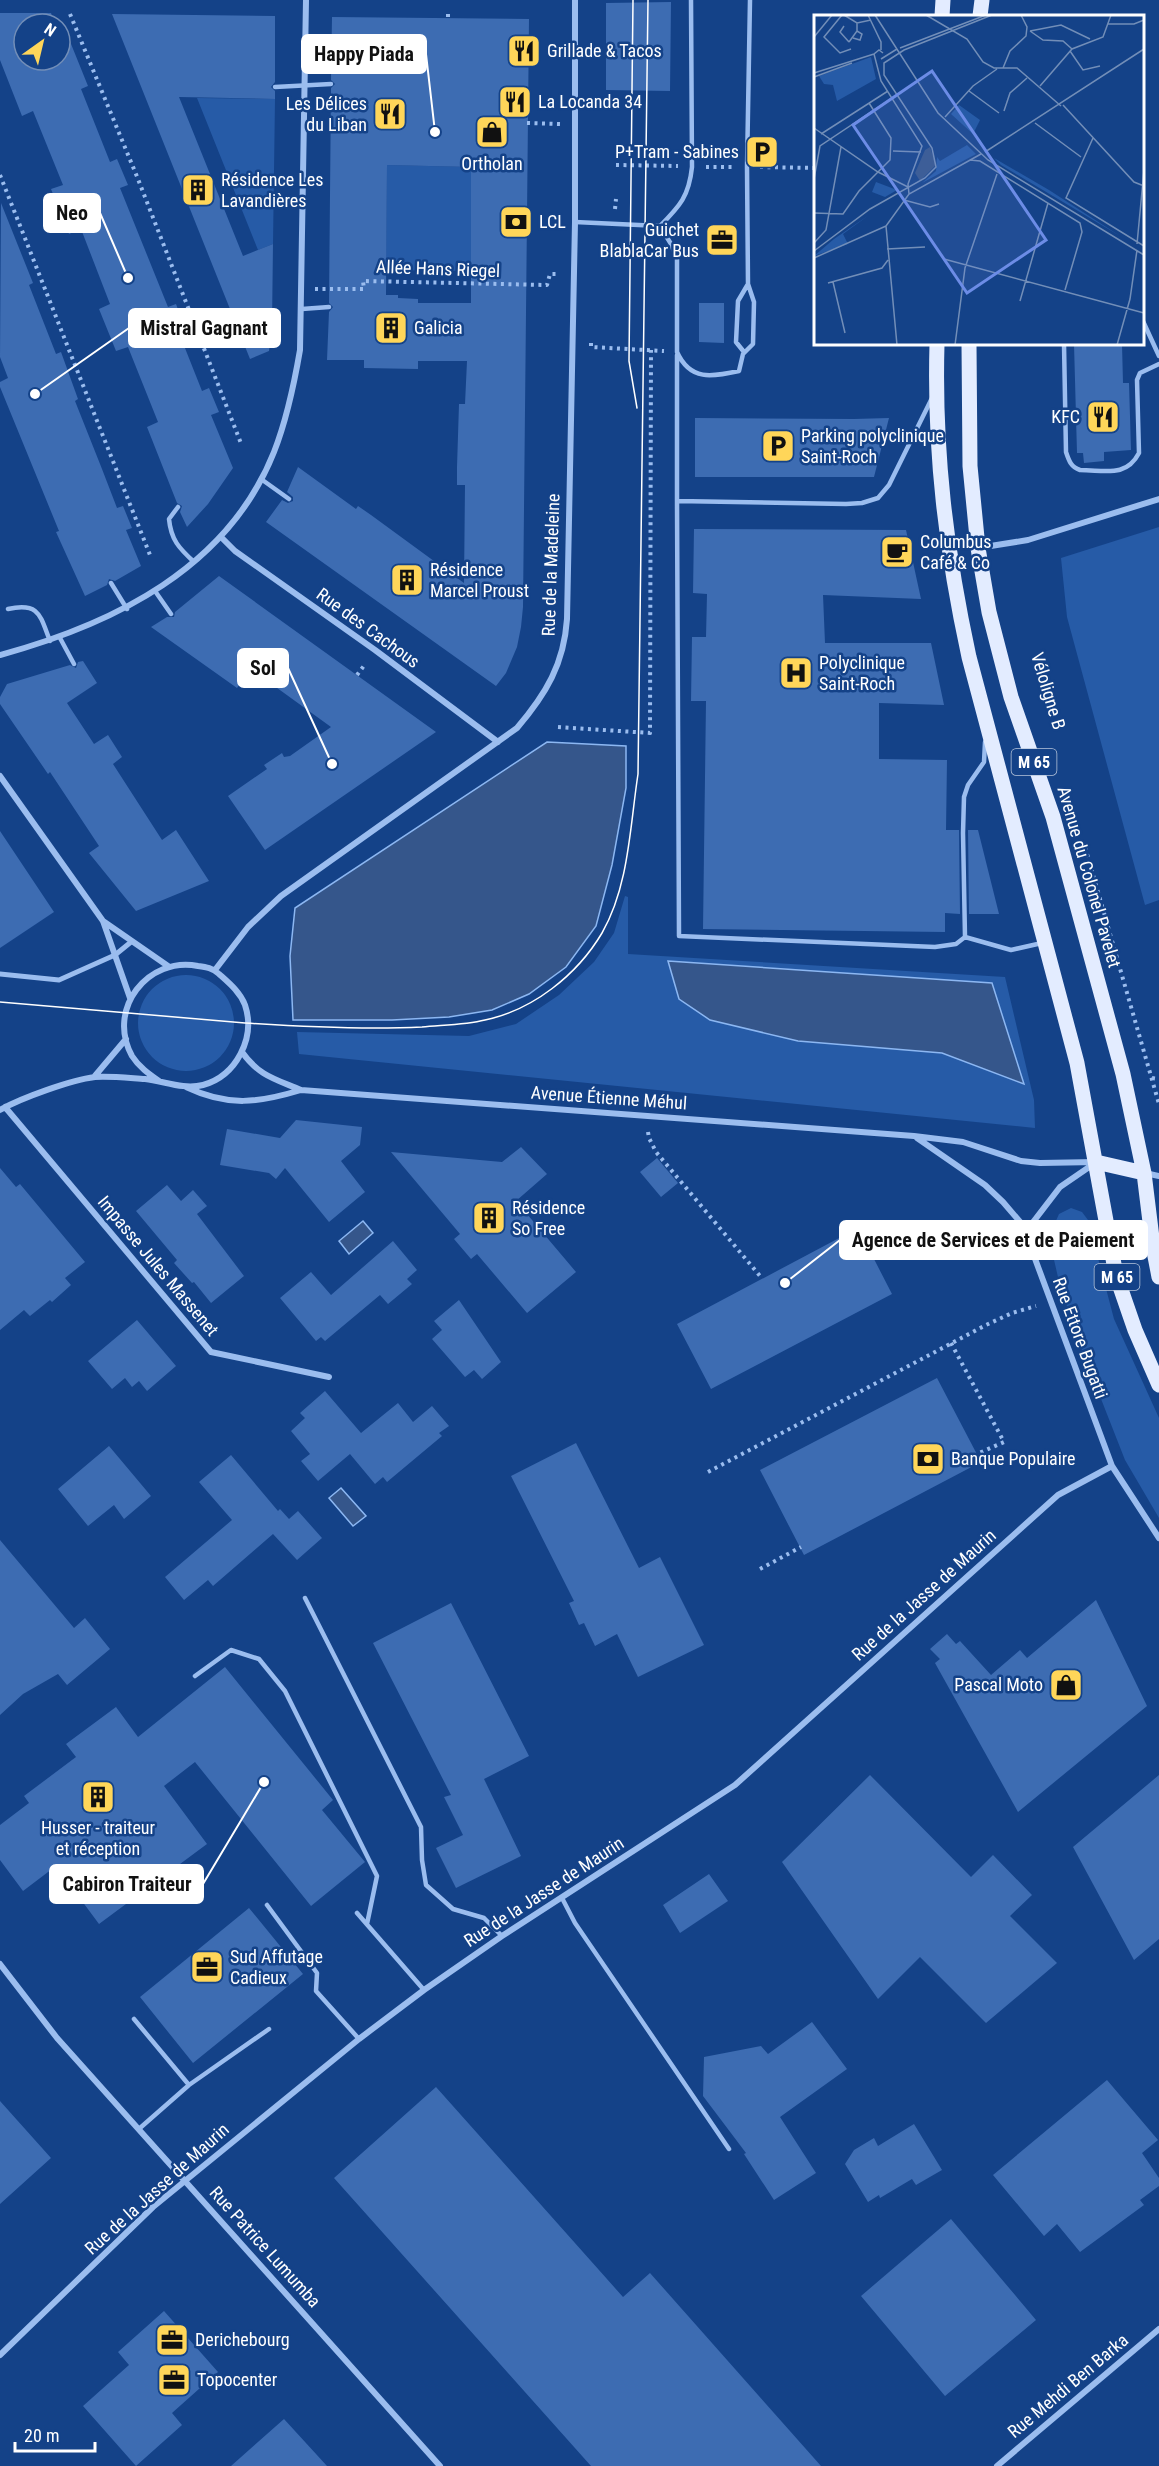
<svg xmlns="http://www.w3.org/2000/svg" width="1159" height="2466" font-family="'Roboto Condensed',sans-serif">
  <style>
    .green { fill: #265ba7 }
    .water { fill: #35568b; stroke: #8cb7f2; stroke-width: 1.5 }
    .building { fill: #3d6cb2; fill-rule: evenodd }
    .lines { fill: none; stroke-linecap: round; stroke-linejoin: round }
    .path { stroke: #9bbdef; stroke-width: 4; stroke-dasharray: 3 4.5; stroke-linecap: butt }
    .service { stroke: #9bbdef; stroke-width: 4.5 }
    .pedestrian { stroke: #9bbdef; stroke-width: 5 }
    .minor { stroke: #9bbdef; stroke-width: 6 }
    .primary { stroke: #e3ecff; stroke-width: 15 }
    .tram { stroke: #fff; stroke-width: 1.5 }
    .labels { text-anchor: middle; stroke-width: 5; stroke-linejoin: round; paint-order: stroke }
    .shield { fill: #144288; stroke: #b8c6db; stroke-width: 1.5 }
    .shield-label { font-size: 16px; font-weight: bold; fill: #fff }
    .poi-label { font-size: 18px; fill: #fff; stroke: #144288; text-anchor: start }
    .street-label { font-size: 18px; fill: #fff; stroke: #144288 }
    .inset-road { fill: none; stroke: #728eb8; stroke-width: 1.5 }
    .view { fill: #6c8ce6; fill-opacity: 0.15; stroke: #6c8ce6; stroke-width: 3 }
    .inset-edge { fill: none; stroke: #fff; stroke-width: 3 }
    .leader { fill: none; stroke: #fff; stroke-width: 2 }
    .callout-dot { fill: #fff; stroke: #144288; stroke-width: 2 }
    .callout { fill: #fff; stroke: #fff; stroke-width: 2 }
    .callout-label { font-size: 20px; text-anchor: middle; font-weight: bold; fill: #111 }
  </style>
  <rect width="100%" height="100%" fill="#144288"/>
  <path class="green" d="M197 98 275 99 273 244 258 250Z
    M387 165 471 167V271L386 270Z
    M1159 527V900L1145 905 1067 617 1061 558Z
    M625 896 628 897V954L1005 977 1034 1100 1035 1128 299 1054 297 1032 469 1036 516 1024 559 995 594 962 614 933Z
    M138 1023a48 48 0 1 1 96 0a48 48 0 1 1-96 0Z
    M1071 1208 1082 1212 1088 1220 1114 1319 1159 1418V1518L1125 1460 1083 1353 1060 1286 1052 1251 1055 1223 1059 1214Z"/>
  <path class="water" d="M547 742 626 746V788L612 865 596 926 566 967 529 994 492 1010 449 1017 392 1020H293L290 956 295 908Z
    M668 961 992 983 1024 1084 942 1053 798 1041 710 1020 679 999Z
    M363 1221 373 1233 349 1254 339 1241Z
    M341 1488 366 1516 353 1526 329 1498Z"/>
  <path class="building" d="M671 2 670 91 606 90V3Z
    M0 13H51L55 24H24V60H60V37L67 34 88 86 81 89 110 162 117 159 128 185 120 188 168 307 176 304 180 315 186 331 179 333 202 391 209 388 219 412 211 415 233 468 208 504 187 527 180 512 182 506 177 503 147 427 158 422 128 347 116 351 99 309 110 304 81 229 69 234 51 189 63 185 33 111 22 116 0 60Z
    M112 14 275 16V82L271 87 275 91V99L179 97 243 256 273 244 272 325 269 351 250 359Z
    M332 17 529 19 523 607 521 627 517 647 506 673 496 686 266 522 282 500 288 503 293 501V497L287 492 298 467 356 509 358 506 371 515 464 583 465 485H457V467L459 404H465L467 361H418V369L364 368V360H327L329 312 333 307 329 303 331 88 335 84 331 80ZM387 165 471 167V303H418V299L398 298V295H386Z
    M1 203 33 283 29 285 56 354 61 352 78 399 75 401 102 469 117 508 123 506 132 528 126 530 141 566 115 581 109 579 107 585 85 596 56 532 59 531 0 387V382L8 378 0 357Z
    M699 303H724V343L699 342Z
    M1074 344H1122L1123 383H1129L1131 450 1104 452V461L1084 463 1083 453H1077Z
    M695 418 854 419 889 418 874 477H695Z
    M694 529 906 530 921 599 823 595 825 643H931L944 705 879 703V759L947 760 946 830H959L960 914 945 913V932L703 929 706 701H691L692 637H706L707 594 693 593Z
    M219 576 436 732 265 850 228 796 267 769 264 765 282 753 284 757 290 756 331 727 251 669 237 688 151 627 167 617H174L175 612Z
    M83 661 97 683 67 703 94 744 108 735 122 757 113 764 162 840 176 830 209 881 136 911 89 853 99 846 50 772 48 774 0 704V697L7 684 70 665 76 668 78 662Z
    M968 830H978L999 914H969Z
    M0 831 54 912 0 948Z
    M296 1120 362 1127 360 1145 341 1161 365 1192 329 1222 285 1168 276 1179 269 1173 220 1165 227 1129 280 1138Z
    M521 1147 547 1174 516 1201 576 1272 527 1313 477 1254 471 1259 454 1239 460 1234 391 1152 502 1162Z
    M657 1158 678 1183 661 1197 640 1172Z
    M0 1168 16 1187 20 1184 85 1262 65 1278 71 1285 52 1302 50 1300 30 1316 24 1310 0 1330Z
    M167 1185 181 1201 193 1190 207 1206 197 1214 244 1276 211 1303 194 1282 192 1283 174 1263 177 1260 136 1211Z
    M858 1228 892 1294 711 1389 677 1324Z
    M393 1241 417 1270 407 1279 412 1284 388 1304 380 1295 325 1341 321 1337 316 1341 280 1298 311 1272 331 1295Z
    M459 1300 501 1362 482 1379 474 1370 465 1377 432 1339 442 1330 434 1321Z
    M137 1320 176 1366 147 1391 139 1381 132 1387 125 1378 112 1389 88 1361Z
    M937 1378 981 1462 804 1555 760 1470Z
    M325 1391 361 1433 398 1403 413 1422 432 1406 449 1426 439 1433 442 1436 387 1482 383 1477 375 1484 350 1454 318 1481 301 1461 310 1454 291 1431 305 1418 300 1413Z
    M576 1443 639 1568 660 1557 704 1645 638 1677 617 1634 595 1646 584 1623 579 1625 569 1603 574 1601 511 1476Z
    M109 1446 151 1496 124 1519 114 1505 88 1526 58 1489Z
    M231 1455 278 1511 280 1509 289 1519 298 1511 322 1538 297 1560 273 1534 213 1586 208 1580 184 1600 165 1577 232 1520 199 1482Z
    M0 1540 74 1628 85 1618 110 1649 67 1685 58 1674 23 1694 0 1715Z
    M1096 1600 1147 1706 1018 1812 935 1663 940 1659 930 1649 947 1634 956 1644 960 1641 991 1675 1020 1650 1027 1658Z
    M451 1603 529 1756 484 1779 521 1856 456 1888 436 1848 463 1835 444 1797 451 1795 373 1643Z
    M225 1667 333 1800 322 1810 365 1862 311 1906 195 1762 164 1786 207 1844 99 1924 56 1866 23 1891 0 1860V1825L29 1803 24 1796 76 1757 66 1744 116 1707 138 1737Z
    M870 1775 971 1877 993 1855 1032 1895 1010 1916 1057 1963 986 2023 920 1957 878 1999 782 1862Z
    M1159 1775V1939L1134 1960 1073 1847Z
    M709 1874 728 1901 680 1933 663 1905Z
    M249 1908 303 1974 193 2063 140 1997Z
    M812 2022 847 2069 780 2117 816 2173 774 2200 744 2154 746 2153 703 2096 704 2057 761 2046 768 2054Z
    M1107 2080 1158 2140 1142 2153 1159 2178V2186L1140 2200 1144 2205 1080 2252 1057 2224 1044 2236 993 2175Z
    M436 2087 623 2297 650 2273 821 2466H591L334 2178Z
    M0 2101 51 2158 0 2204Z
    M914 2124 942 2170 916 2185 912 2179 880 2198 879 2195 868 2202 845 2164 854 2150 874 2138 878 2146Z
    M951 2219 1036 2320 945 2396 861 2296Z
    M164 2311 218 2372 172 2413 182 2425 136 2466 83 2406 129 2365 118 2352Z
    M284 2419 327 2466H231Z"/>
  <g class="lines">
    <path class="path" d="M70 14 138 179 242 446
      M448 17V12
      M527 123 560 124
      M616 165 678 166
      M706 167H732
      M760 167 816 168
      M0 175 150 555
      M615 209 616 199
      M315 289H364L363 281 547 285 550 274H560
      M591 343V347L664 351
      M357 675 366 663
      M558 727 650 733 651 350
      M1085 847 1159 1104
      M1152 1078 1159 1079
      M648 1132 649 1138 656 1152 760 1276
      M951 1343 1004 1442 977 1454
      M708 1472 986 1325 1012 1313 1036 1306
      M760 1569 801 1547"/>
    <path class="service" d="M275 87 331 84
      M575 222 660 226C680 206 689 196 692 167L691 0
      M660 226 671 244 677 259V352C690 381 712 377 739 371L743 354 753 344 754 302 748 284 747 167 750 0
      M302 309 329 307
      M1142 319 1159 356
      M1064 344 1066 452C1069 461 1071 467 1080 470 1105 470 1126 478 1139 453L1137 380 1140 373 1159 364
      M744 352 736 342 738 301 748 284
      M677 355V501L846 504 862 503 878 498 889 485 932 398
      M261 479 289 499
      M677 501 679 936 935 947 956 944 965 937
      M178 507 169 519C171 540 179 548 194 562
      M111 583 127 609
      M155 591 171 614
      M8 609C40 602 40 616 50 641
      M60 638 74 664
      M985 742 984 762 968 785 964 797 963 833 965 937 1011 950 1042 943
      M305 1598 421 1827 422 1860 426 1885 453 1909 484 1918 502 1936
      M195 1676 231 1650 259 1659 285 1691 377 1876 367 1924
      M562 1898 575 1923 729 2149
      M267 1905 317 1973 316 1991 359 2039
      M357 1913 424 1990
      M134 2019 189 2085
      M140 2128 189 2085 269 2029"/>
    <path class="pedestrian" d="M0 974 59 980 115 955 131 942"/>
    <path class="minor" d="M221 537 235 551 375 650 498 742
      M978 548 1028 540 1159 499
      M0 655C114 624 228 568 274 452 287 419 294 385 300 350L306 0
      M0 776 103 921 130 998
      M103 921 168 966
      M215 970 248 927 281 896 517 728C546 694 564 664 567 619L575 222V0
      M242 1052C259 1076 275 1079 301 1090L914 1136 963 1142 1021 1161 1040 1163 1096 1162
      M94 1077 126 1039
      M186 1087C228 1107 258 1103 301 1090
      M5 1107 211 1352 329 1377
      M0 1110C21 1098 71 1080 95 1077 110 1076 129 1078 145 1079 164 1081 183 1090 203 1085 236 1076 256 1038 245 1005 240 992 229 983 219 974 213 968 206 967 198 966 148 956 106 1009 132 1056 139 1067 149 1074 159 1081
      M917 1138 985 1185 1003 1202 1027 1230 1034 1256 1112 1466 1159 1538
      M1145 1173 1159 1176
      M1027 1230 1060 1187 1095 1163
      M0 1964 57 2038 440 2466
      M0 2355 153 2207 359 2039 424 1990 502 1936 735 1785 1058 1495 1112 1466
      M997 2466 1159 2329"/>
    <path class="primary" d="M942 16 943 0
      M980 16 982 0
      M937 344C934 452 946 551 969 657L1077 1063 1116 1275 1135 1330 1159 1385
      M969 344 970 466 978 548 989 612 1011 697 1053 817 1123 1074 1144 1173 1153 1246 1159 1277
      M1096 1162 1144 1173"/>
    <path class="tram" d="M633 0 629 361 637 408
      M0 1002C82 1009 163 1016 245 1023 304 1027 362 1030 422 1027 442 1025 465 1025 485 1020 533 1010 577 975 602 933 629 886 630 826 638 774L648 0"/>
  </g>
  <defs>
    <symbol id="restaurant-square" viewBox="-11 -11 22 22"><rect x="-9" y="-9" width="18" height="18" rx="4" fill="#ffd659" stroke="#144288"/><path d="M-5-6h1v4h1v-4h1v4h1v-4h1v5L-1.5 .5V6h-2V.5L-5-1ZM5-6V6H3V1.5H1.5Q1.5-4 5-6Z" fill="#111"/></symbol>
    <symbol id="shop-square" viewBox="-11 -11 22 22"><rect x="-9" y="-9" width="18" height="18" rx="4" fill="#ffd659" stroke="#144288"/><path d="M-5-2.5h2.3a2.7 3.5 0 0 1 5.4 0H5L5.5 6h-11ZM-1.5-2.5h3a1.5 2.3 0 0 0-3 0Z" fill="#111"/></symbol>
    <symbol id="parking-square" viewBox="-11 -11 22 22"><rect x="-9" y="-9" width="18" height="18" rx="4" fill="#ffd659" stroke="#144288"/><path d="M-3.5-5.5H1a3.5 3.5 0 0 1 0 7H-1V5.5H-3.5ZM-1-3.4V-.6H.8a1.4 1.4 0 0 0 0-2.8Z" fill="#111"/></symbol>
    <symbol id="building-square" viewBox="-11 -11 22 22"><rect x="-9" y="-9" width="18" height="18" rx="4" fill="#ffd659" stroke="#144288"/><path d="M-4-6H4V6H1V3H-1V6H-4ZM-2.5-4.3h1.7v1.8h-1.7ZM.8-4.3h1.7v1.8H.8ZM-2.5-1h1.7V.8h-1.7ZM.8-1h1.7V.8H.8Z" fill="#111"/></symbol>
    <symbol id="bank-square" viewBox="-11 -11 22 22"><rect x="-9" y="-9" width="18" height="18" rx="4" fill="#ffd659" stroke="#144288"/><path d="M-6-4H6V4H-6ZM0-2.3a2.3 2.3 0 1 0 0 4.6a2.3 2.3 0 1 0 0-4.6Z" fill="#111"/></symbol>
    <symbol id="office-square" viewBox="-11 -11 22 22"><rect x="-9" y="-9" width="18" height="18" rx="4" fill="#ffd659" stroke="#144288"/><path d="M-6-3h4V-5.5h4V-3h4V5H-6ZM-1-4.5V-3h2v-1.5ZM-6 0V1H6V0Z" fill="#111"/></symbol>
    <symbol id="cafe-square" viewBox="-11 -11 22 22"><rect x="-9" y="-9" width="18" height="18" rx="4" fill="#ffd659" stroke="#144288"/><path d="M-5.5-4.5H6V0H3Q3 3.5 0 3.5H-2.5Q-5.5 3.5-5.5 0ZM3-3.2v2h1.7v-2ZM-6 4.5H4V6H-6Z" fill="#111"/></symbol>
    <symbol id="hospital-square" viewBox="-11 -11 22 22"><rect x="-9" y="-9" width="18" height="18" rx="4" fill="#ffd659" stroke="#144288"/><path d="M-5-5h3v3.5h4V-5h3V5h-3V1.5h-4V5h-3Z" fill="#111"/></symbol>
  </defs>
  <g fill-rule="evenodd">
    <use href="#restaurant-square" x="505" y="32" width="38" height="38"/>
    <use href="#restaurant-square" x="496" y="83" width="38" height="38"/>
    <use href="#restaurant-square" x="371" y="95" width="38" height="38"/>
    <use href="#shop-square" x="473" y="113" width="38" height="38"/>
    <use href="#parking-square" x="743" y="133" width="38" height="38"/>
    <use href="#building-square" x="179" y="171" width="38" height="38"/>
    <use href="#bank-square" x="497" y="203" width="38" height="38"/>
    <use href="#office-square" x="703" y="221" width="38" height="38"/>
    <use href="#building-square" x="372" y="309" width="38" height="38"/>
    <use href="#restaurant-square" x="1084" y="398" width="38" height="38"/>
    <use href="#parking-square" x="759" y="427" width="38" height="38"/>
    <use href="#cafe-square" x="878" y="533" width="38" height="38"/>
    <use href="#building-square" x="388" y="561" width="38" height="38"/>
    <use href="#hospital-square" x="777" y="654" width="38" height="38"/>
    <use href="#building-square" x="470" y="1199" width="38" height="38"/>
    <use href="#bank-square" x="909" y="1440" width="38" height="38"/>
    <use href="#shop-square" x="1047" y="1666" width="38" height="38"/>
    <use href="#building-square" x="79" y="1778" width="38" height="38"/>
    <use href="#office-square" x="188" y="1948" width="38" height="38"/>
    <use href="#office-square" x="153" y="2321" width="38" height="38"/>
    <use href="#office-square" x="155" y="2361" width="38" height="38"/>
  </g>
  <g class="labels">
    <g class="shield">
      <rect x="1011.5" y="749" width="45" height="26" rx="4.5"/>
      <rect x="1094.5" y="1264" width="45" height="26" rx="4.5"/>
    </g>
    <g class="shield-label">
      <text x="1034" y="768">M 65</text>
      <text x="1117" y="1283">M 65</text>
    </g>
    <g class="poi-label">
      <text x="547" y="57">Grillade &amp; Tacos</text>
      <text x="538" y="108">La Locanda 34</text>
      <text x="367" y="110" text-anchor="end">Les Délices<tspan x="367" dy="21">du Liban</tspan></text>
      <text x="739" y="158" text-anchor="end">P+Tram - Sabines</text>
      <text x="492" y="170" text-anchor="middle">Ortholan</text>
      <text x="221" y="186">Résidence Les<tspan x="221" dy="21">Lavandières</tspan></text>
      <text x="539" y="228">LCL</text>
      <text x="699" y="236" text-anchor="end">Guichet<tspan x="699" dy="21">BlablaCar Bus</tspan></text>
      <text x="414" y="334">Galicia</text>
      <text x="1080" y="423" text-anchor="end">KFC</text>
      <text x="801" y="442">Parking polyclinique<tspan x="801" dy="21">Saint-Roch</tspan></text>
      <text x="920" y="548">Columbus<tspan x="920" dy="21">Café &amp; Co</tspan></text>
      <text x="430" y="576">Résidence<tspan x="430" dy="21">Marcel Proust</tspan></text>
      <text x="819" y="669">Polyclinique<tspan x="819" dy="21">Saint-Roch</tspan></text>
      <text x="512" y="1214">Résidence<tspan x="512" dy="21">So Free</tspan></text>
      <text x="951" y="1465">Banque Populaire</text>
      <text x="1043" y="1691" text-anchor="end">Pascal Moto</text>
      <text x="98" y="1834" text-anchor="middle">Husser - traiteur<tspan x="98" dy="21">et réception</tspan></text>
      <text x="230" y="1963">Sud Affutage<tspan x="230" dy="21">Cadieux</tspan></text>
      <text x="195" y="2346">Derichebourg</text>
      <text x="197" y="2386">Topocenter</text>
    </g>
    <g class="street-label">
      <text transform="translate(438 269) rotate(2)" y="6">Allée Hans Riegel</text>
      <text transform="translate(551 565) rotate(-88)" y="6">Rue de la Madeleine</text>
      <text transform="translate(368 628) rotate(36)" y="6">Rue des Cachous</text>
      <text transform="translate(1048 691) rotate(73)" y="6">Véloligne B</text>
      <text transform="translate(1089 877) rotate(74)" y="6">Avenue du Colonel Pavelet</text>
      <text transform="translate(609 1098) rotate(4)" y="6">Avenue Étienne Méhul</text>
      <text transform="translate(158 1266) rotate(50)" y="6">Impasse Jules Massenet</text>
      <text transform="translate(1080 1338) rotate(70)" y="6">Rue Ettore Bugatti</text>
      <text transform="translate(924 1595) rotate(-42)" y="6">Rue de la Jasse de Maurin</text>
      <text transform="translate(544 1892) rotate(-33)" y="6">Rue de la Jasse de Maurin</text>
      <text transform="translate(157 2189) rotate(-42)" y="6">Rue de la Jasse de Maurin</text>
      <text transform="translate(265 2247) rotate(48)" y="6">Rue Patrice Lumumba</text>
      <text transform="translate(1068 2386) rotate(-40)" y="6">Rue Mehdi Ben Barka</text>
    </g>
  </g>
  <g transform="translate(814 15)">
    <rect width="330" height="330" fill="#144288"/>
    <path d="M57 42 62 64 23 86 19 70 10 69 5 61ZM145 90 166 105 159 119 137 99ZM153 130 162 139 108 168 122 156 123 142 126 146ZM180 143 235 175 306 221 187 150ZM62 167 83 175 71 182 58 177ZM55 200 29 219 34 229 0 241 20 224Z" fill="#265ba7"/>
    <path d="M116 132 122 150 106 166 101 158 111 135Z" fill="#35568b"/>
    <path class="inset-road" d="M28 0 10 22 26 38 37 34M30 0 43 8 57 5M54 0 67 27V35M61 0 124 98 174 145 330 240M112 0 153 24 169 47 180 53H203L247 91M294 9H320L330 5M30 11 26 17 35 27M216 16 247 10 276 24M216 16 229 25 249 26 258 34M0 22 18 0M39 23 46 25 48 19 43 16M35 27 43 16V8M86 33 172 0M256 36 269 55 286 51M69 38 65 35 60 39 67 66 108 131 94 169 95 179M67 44 83 34M189 53 196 36 212 21 213 12 207 0M0 58 60 39M0 62 38 48M226 71 258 34 289 22 297 0M155 76 185 98M249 90 320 167 330 171M190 96 196 78 213 63M131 102 159 71 183 54M221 108 267 142M0 113 64 157 94 172M7 119 74 76M279 123 252 183 330 231M79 136 107 137M171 137 330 34M156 145 166 146 266 208 268 217 251 275M0 164 6 131 78 83M90 185 116 192 125 189M0 198 29 199 45 176 76 145 77 123 55 88M0 228 12 215 27 132M323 229 330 155M73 234 111 232M0 236 56 194 111 163 122 152 118 133 70 60V48L90 35 178 0M0 243 72 211M130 244 330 298M19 267 31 318M14 268 68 253 74 245M206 286 234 188M83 330 72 211 95 179 167 139M141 330 151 253 183 159M303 330 316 284 323 235"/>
    <path class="view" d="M118 56 232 225 153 278 39 110Z"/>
    <rect width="330" height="330" class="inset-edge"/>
  </g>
  <path class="leader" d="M435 132L426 54M128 278L100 213M35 394L129 328M332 764L288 668M785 1283L840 1240M264 1782L203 1884"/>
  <g class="callout-dot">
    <circle cx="435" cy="132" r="6"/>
    <circle cx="128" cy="278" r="6"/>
    <circle cx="35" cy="394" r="6"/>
    <circle cx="332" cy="764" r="6"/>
    <circle cx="785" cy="1283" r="6"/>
    <circle cx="264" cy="1782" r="6"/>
  </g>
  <g class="callout">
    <rect x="302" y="35" width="124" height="38" rx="6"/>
    <rect x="44" y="194" width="56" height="38" rx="6"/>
    <rect x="129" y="309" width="151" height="38" rx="6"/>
    <rect x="238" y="649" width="50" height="38" rx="6"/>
    <rect x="840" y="1221" width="307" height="38" rx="6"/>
    <rect x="50" y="1865" width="153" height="38" rx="6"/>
  </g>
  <g class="callout-label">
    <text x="364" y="61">Happy Piada</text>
    <text x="72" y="220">Neo</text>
    <text x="204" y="335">Mistral Gagnant</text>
    <text x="263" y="675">Sol</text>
    <text x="993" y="1247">Agence de Services et de Paiement</text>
    <text x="127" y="1891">Cabiron Traiteur</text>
  </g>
  <g transform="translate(42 42) rotate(34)"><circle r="28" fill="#144288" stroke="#728eb8" stroke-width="1.5"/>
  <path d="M0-4.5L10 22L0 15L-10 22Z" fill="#ffd659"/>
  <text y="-9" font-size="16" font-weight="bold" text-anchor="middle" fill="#ffffff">N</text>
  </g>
  <path d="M15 2442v9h80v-9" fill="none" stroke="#ffffff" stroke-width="3"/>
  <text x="24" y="2442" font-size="18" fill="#ffffff" stroke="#144288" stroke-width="4.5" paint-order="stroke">20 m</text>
</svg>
